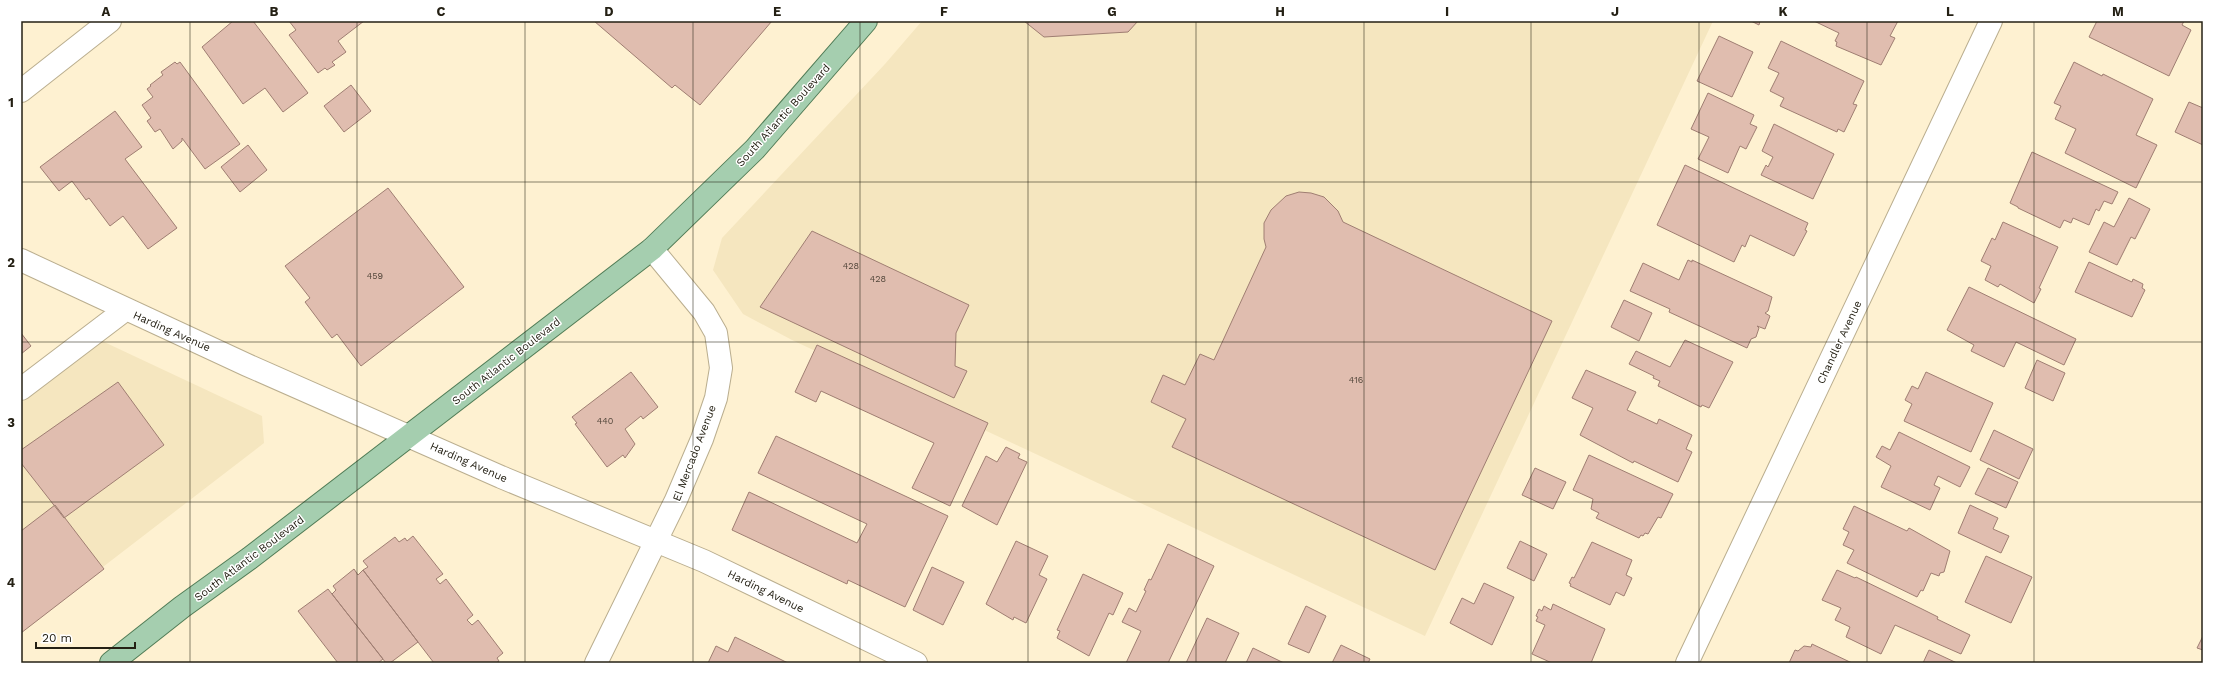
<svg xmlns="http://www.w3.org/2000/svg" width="2224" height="684" font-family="'Work Sans',sans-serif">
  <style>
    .built { fill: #f5e6bf }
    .building { fill: #e0bdaf; stroke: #9f7e72 }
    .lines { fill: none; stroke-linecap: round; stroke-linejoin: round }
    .minor-casing { stroke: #baae8f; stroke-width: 24 }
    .major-casing { stroke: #517c56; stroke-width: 24 }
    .minor { stroke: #fff; stroke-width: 22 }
    .major { stroke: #a5ceaf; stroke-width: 22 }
    .grid { fill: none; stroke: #242014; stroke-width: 1; stroke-opacity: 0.55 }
    .labels { text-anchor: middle; stroke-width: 3; stroke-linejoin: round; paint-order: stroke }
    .number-label { font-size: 9px; fill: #53473b }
    .street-label { font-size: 11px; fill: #242014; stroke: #fff }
    .neatline { fill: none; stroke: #242014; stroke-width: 1.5 }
    .grid-label { font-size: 13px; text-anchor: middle; font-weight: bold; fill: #242014 }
  </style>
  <rect width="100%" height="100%" fill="#fef1d1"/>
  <path class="built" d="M922 21H1713L1425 636 792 340 743 314 713 270 722 238 885 64Z
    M102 341 262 416 264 443 21 630V403Z"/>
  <path class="building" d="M233 21H253L308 93 283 112 265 88 243 104 202 47Z
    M289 21H364L338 41 346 52 332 62 335 65 327 70 325 68 318 73 289 35 296 30Z
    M594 21H772L700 105 675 85 672 88Z
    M1024 21H1138L1128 32 1044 37Z
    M1751 21H1760L1759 25Z
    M1814 21H1898L1890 36 1895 38 1881 65 1836 46 1837 42 1835 41 1839 33Z
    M2097 21H2184L2182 25 2191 30 2169 76 2089 37Z
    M1719 36 1753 52 1732 97 1697 81Z
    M1781 41 1864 81 1853 104 1857 105 1844 132 1838 129 1837 132 1780 106 1784 98 1770 91 1779 73 1768 68Z
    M175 62 177 64 180 62 240 144 205 169 182 138V141L173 149 160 129 155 132 147 121 151 118 142 105 153 97 147 89 151 86 150 85 163 75 161 72Z
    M2074 62 2102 76 2103 74 2153 99 2136 135 2157 145 2136 188 2065 153 2076 129 2055 119 2061 106 2054 103Z
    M351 85 371 111 344 132 324 106Z
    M1708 93 1754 115 1750 124 1757 127 1746 149 1740 146 1728 173 1698 159 1709 137 1691 129Z
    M2189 102 2203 108V145L2175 132Z
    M115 111 142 147 125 159 177 228 148 249 123 216 110 226 89 198 86 200 72 181 59 191 40 167Z
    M1774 124 1834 154 1813 199 1761 175 1766 165 1768 167 1773 157 1762 151Z
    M248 145 267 170 240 192 221 167Z
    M2032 152 2118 192 2112 204 2104 201 2099 211 2096 209 2089 225 2073 218 2071 223 2064 220 2060 228 2018 208V207L2010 203Z
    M1685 165 1808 223 1805 230 1807 231 1794 256 1750 235 1745 247 1742 245 1734 262 1657 225Z
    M388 188 464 287 361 366 337 334 332 338 305 302 310 298 285 266Z
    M1299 192 1311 193 1324 197 1338 211 1343 222 1552 321 1435 570 1172 447 1186 419 1151 402 1163 375 1185 385 1200 354 1214 360 1266 247 1264 239V223L1271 210 1286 196Z
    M2129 198 2150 209 2135 239 2131 237 2117 265 2089 252 2104 222 2114 227Z
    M2003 222 2058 247 2039 288 2041 289 2034 303 2000 284 1998 287 1985 280 1991 266 1981 261 1992 238 1995 240Z
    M812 231 969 305 956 333 955 366 967 371 954 398 760 307Z
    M1688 260 1692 262V260L1772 297 1768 311 1765 313 1770 316 1765 329 1757 326 1759 328 1756 337 1751 339 1747 348 1669 312 1670 309 1630 291 1643 263 1679 280Z
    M2089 262 2132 282 2133 279 2143 284 2142 288 2145 290 2132 317 2075 292Z
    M1969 287 2076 339 2064 365 2016 342 2004 367 1971 351 1974 345 1947 330Z
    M1624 300 1652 313 1639 341 1611 327Z
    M21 333 31 346 21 354Z
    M1685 340 1733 362 1709 408 1702 405 1701 407 1658 386 1660 381 1653 378 1654 376 1629 364 1636 351 1670 367Z
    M817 345 988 423 950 506 912 488 934 443 821 391 816 402 795 392Z
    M2037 360 2065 373 2053 401 2025 388Z
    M1586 370 1636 392 1627 410 1657 424 1659 419 1692 435 1686 449 1692 452 1678 482 1634 461 1633 463 1580 435 1593 408 1572 398Z
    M631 372 658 407 643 419 641 416 625 429 635 444 625 458 623 455 607 467 575 424 577 423 572 417Z
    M1926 372 1993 403 1971 452 1904 421 1912 404 1905 400 1912 386 1918 389Z
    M118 382 164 445 64 518 21 463V450Z
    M1994 430 2033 449 2019 479 1980 460Z
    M1899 432 1970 467 1960 487 1938 476 1934 485 1940 488 1930 510 1881 487 1891 466 1876 457 1882 446 1890 450Z
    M776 436 948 516 905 607 848 580 847 584 732 530 749 492 857 543 867 524 758 473Z
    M1006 447 1020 454 1018 458 1027 462 997 525 962 506 986 456 997 462Z
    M1589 455 1673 494 1661 518 1658 517 1648 534 1645 533 1643 536 1641 535 1639 538 1596 518 1599 513 1591 509 1593 499 1573 490Z
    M1535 468 1566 482 1553 509 1522 495Z
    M1988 468 2018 482 2006 508 1975 494Z
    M55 505 104 569 21 633V531Z
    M1970 505 1998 518 1993 529 2009 536 2001 553 1958 533Z
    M1854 506 1907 531 1909 528 1950 551 1944 572 1940 573 1939 576 1931 573 1923 591 1921 590 1917 597 1847 563 1854 550 1843 545 1849 532 1843 529Z
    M413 536 443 574 436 579 440 584 446 579 473 615 467 620 472 625 478 620 503 653 497 658 499 661 496 663H434L363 570 368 567 363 561 395 537 399 542 405 538 407 541Z
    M1016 541 1048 556 1039 575 1047 579 1026 623 1014 617 1013 620 986 604Z
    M1520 541 1547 554 1534 581 1507 568Z
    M1592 542 1632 560 1626 575 1632 578 1624 596 1616 592 1610 605 1570 586 1571 584 1569 583 1572 577 1574 578Z
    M1168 544 1214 566 1168 663H1126L1141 631 1122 622 1129 608 1136 612 1146 591 1144 590 1149 579 1151 580Z
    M1986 556 2032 577 2011 623 1965 602Z
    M932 567 964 582 943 625 913 610Z
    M354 569 358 575 363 570 418 642 390 663H386L332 594 336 590 333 586Z
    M1837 570 1855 578 1856 577 1922 609 1938 617 1937 619 1970 635 1961 654 1895 625 1881 654 1846 637 1850 627 1835 620 1841 608 1822 600Z
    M1083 574 1123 593 1113 615 1109 613 1089 656 1057 638 1060 631 1057 630Z
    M1484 583 1514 597 1492 645 1450 623 1462 598 1474 604Z
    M328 589 383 659 378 663H338L298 611Z
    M1553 604 1605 629 1591 663H1552L1532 654 1545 625 1536 621 1538 617 1536 616 1539 609 1542 611 1544 606 1551 610Z
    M1306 606 1326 616 1309 653 1288 644Z
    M1207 618 1239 633 1225 663H1186Z
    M2203 636V650L2197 648Z
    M735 637 788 663H708L716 646 728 652Z
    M1812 644 1852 663H1789L1795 650 1798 651 1804 646 1811 647Z
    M1341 645 1370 659 1368 663H1332Z
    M1253 648 1284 663H1246Z
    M1929 650 1957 663H1923Z"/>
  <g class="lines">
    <defs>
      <path id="minor" d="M21 91 110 21
        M21 260 247 365 501 477 704 561 916 663
        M21 389 125 310
        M596 663 676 500 702 439 716 398 721 368 716 333 704 312 652 249
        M1687 663 1991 21"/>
      <path id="major" d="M111 663 182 607 250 558 652 249 755 149 866 21"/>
    </defs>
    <use href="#minor" class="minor-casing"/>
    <use href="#major" class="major-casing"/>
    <use href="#minor" class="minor"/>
    <use href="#major" class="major"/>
  </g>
  <path class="grid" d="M190 21V663M357 21V663M525 21V663M693 21V663M860 21V663M1028 21V663M1196 21V663M1364 21V663M1531 21V663M1699 21V663M1867 21V663M2034 21V663M21 182H2203M21 342H2203M21 502H2203"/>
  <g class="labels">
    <g class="number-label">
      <text x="851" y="269">428</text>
      <text x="375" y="279">459</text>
      <text x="878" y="282">428</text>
      <text x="1356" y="383">416</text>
      <text x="605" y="424">440</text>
    </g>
    <g class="street-label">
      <text transform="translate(783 115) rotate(-48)" y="4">South Atlantic Boulevard</text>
      <text transform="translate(172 331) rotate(24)" y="4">Harding Avenue</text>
      <text transform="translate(1839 342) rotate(-65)" y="4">Chandler Avenue</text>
      <text transform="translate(506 361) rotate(-38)" y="4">South Atlantic Boulevard</text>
      <text transform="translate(694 453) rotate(-69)" y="4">El Mercado Avenue</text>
      <text transform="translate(469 462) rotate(24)" y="4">Harding Avenue</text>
      <text transform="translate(249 558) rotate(-37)" y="4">South Atlantic Boulevard</text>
      <text transform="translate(766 591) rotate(26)" y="4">Harding Avenue</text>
    </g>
  </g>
  <rect width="2224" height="684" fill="none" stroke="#ffffff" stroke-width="44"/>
  <path d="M36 642v6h99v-6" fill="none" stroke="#242014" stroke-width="2"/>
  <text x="42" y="642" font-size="12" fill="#242014" stroke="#ffffff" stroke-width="3" paint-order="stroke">20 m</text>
  <rect x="22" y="22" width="2180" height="640" class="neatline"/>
  <g class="grid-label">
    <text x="106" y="16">A</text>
    <text x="274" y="16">B</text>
    <text x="441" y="16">C</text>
    <text x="609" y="16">D</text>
    <text x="777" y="16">E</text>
    <text x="944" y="16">F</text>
    <text x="1112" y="16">G</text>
    <text x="1280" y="16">H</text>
    <text x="1447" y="16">I</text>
    <text x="1615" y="16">J</text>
    <text x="1783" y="16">K</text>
    <text x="1950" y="16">L</text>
    <text x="2118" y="16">M</text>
    <text x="11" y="107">1</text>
    <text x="11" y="267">2</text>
    <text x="11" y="427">3</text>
    <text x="11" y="587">4</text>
  </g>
</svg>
